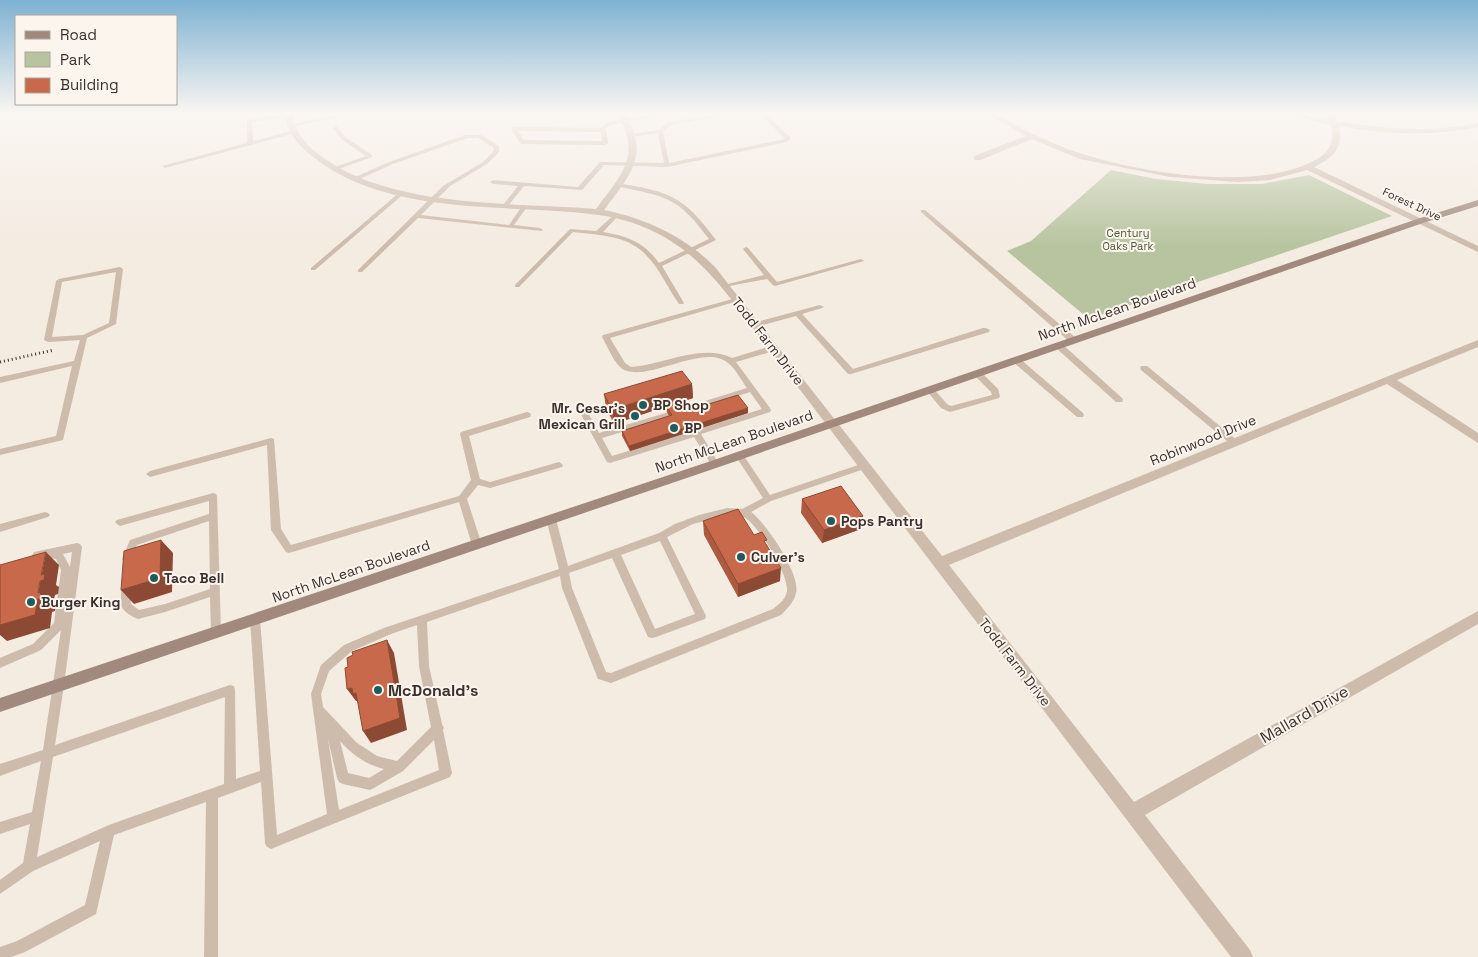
<svg xmlns="http://www.w3.org/2000/svg" width="1478" height="957" font-family="'Space Grotesk',sans-serif">
  <style>
    .green { fill: #b8c4a0 }
    .lines { fill: none; stroke-linecap: round; stroke-linejoin: round }
    .service { fill: #cdbbac; fill-rule: evenodd }
    .minor { fill: #cdbbac; fill-rule: evenodd }
    .secondary { fill: #a18a7d; fill-rule: evenodd }
    .rail { stroke: #3b302b; stroke-width: 3; stroke-dasharray: 1 3; stroke-linecap: butt }
    .wall { fill: #ac5a40 }
    .shaded-wall { fill: #8c4a34 }
    .building { fill: #c8694b; stroke: #8c4a34 }
    .poi-dot { fill: #1f5a5e; stroke: #fbf5ee; stroke-width: 2 }
    .labels { text-anchor: middle; stroke-width: 4; stroke-linejoin: round; paint-order: stroke }
    .far-street-label { font-size: 11px; fill: #3b302b; stroke: #fbf5ee }
    .far-park-label { font-size: 11px; fill: #4a5a2e; stroke: #fbf5ee }
    .street-label { font-size: 14px; fill: #3b302b; stroke: #fbf5ee }
    .poi-label { font-size: 14px; font-weight: bold; fill: #3b302b; stroke: #fbf5ee; text-anchor: start }
    .near-poi-label { font-size: 16px; font-weight: bold; fill: #3b302b; stroke: #fbf5ee; text-anchor: start }
    .near-street-label { font-size: 16px; fill: #3b302b; stroke: #fbf5ee }
  </style>
  <rect width="100%" height="100%" fill="#f4ebe1"/>
  <path class="green" d="M1111 170 1156 179 1207 184H1262L1309 175 1392 216 1089 319 1007 251 1031 241Z"/>
  <g class="lines">
    <path class="service" d="M350 112 355 113 291 127 288 125Z
      M668 112H679L610 125 606 128 608 143 605 145 522 144 520 143 511 129 514 127 600 128 608 122ZM518 131 601 132 602 141 524 140Z
      M734 112H746L671 125 663 131 669 163 785 139 758 112H763L791 138 787 142 667 167 604 165 582 190 524 186 508 206 506 207 503 205 518 186 493 184 490 182 493 180 578 187 600 162 664 163 658 133 633 137 631 136V134L658 130 669 122Z
      M289 113 291 114V116L252 122 253 141 294 130 296 131V133L165 168 162 166 247 143V120Z
      M336 126 338 127 345 137 372 155V157L336 170H332V168L366 156 341 139 333 128Z
      M465 135H481L499 146V152L487 164 450 186 421 215 509 225 522 206 524 205 527 207 514 225 540 228 543 230 542 231 418 218 362 272H358V270L443 186 483 162 493 152 494 148 478 138H468L393 164 357 180H353V178L389 162Z
      M618 183C670 192 684 196 716 240L662 266 684 303 683 304H679C667 287 659 267 644 253 626 235 597 235 573 232L519 287H515V285L570 229 596 231 615 214 618 216 603 232C627 236 644 242 659 263L709 239C677 196 667 197 616 186L615 185Z
      M401 191 406 192 315 270H311V268Z
      M921 210H925L1076 338V342H1070L921 212Z
      M746 247 748 248 777 282 861 259 864 261 775 286 773 285 767 279 724 287V285L764 275 743 249Z
      M120 267 123 269 116 324 87 338 63 440 0 455V449L56 436 72 366 0 383V377L74 361 80 340 48 342 44 340 56 281 59 279ZM116 272 109 323 83 335 52 337 62 282Z
      M736 298 739 300 738 301 610 338 625 363 631 367C664 365 701 343 732 358L771 346H777V350L736 362 770 408 771 410 770 412 701 434 719 464 718 466H712L694 437 610 463 607 462 579 411 580 409H586L599 433 669 412 672 413 673 415 672 417 602 438 612 456 762 409 750 392 685 413H679L678 411 679 409 747 388C741 380 736 369 728 363 704 341 641 387 620 367 613 361 607 345 602 337L603 335Z
      M820 305 824 307 822 308 802 314 853 369 983 328H986L990 330 989 332 851 374H848L796 316 756 327 752 325 753 323Z
      M1055 343H1061L1122 398 1123 400 1122 402H1116L1055 347Z
      M1013 358H1019L1083 413 1084 415 1083 417H1077L1013 362 1012 360Z
      M1141 366H1147L1238 441 1239 443 1238 445H1232L1141 370 1140 368Z
      M974 371H980L998 389 1000 396 999 398 950 412 941 408 926 390 930 387 933 388 947 404 951 406 992 395 991 392 974 375 973 373Z
      M527 412 530 413 531 415 530 417 469 436 480 479 490 482 559 462 563 465 562 467 490 488 478 485 467 499 482 545 480 548H474L472 545 459 502 289 553 286 552 271 530 267 445 150 477 146 474 150 471 271 438 274 439 281 529 291 545 459 496 471 480 460 434 461 432Z
      M739 452 742 453 770 495 864 463 868 466 867 468 771 501 751 512C766 523 801 574 796 593 794 602 787 609 781 615L611 683 598 679 562 588 560 576 427 622 429 666 442 724 444 728 443 730 452 773 450 777 271 849 267 847 265 843 261 782 218 798V957H204L206 802 114 835 96 914 25 952 11 957H0V947L17 941 85 905 100 841 33 871 0 894V880L23 863 30 824 0 834V822L32 812 41 761 0 776V764L43 750 61 630 41 650 0 668V658L33 644 54 623 61 570 56 559 45 557 37 559 34 558 32 555 34 552 77 543 80 544 82 547 64 685 55 745 230 685 234 686 235 690 236 779 260 771 250 619 251 616 255 615 259 616 260 619 277 835 327 814 311 694 321 665 344 645 384 628 559 569 546 519 548 517H554L556 519 568 566 659 533 675 524 699 515 727 508 742 509 763 498 735 455ZM727 515C731 515 737 514 742 516 757 522 789 574 787 591 786 599 779 604 773 609L611 673 606 672 572 588 569 573 612 558 648 637 652 638 656 637 705 619 706 616 667 537 693 524ZM660 541 695 614 655 629 621 555ZM72 552 70 567 63 554ZM417 625 419 666 431 727 397 761 377 756 357 743 323 707 321 694 329 671 352 651 391 634ZM225 697 224 784 109 825 37 857 53 757ZM328 739 337 778 339 782 343 784 370 790 374 788 403 771 434 740 439 770 339 810ZM340 741C352 755 367 765 384 769L369 778 348 773Z
      M213 493 216 494 217 496 221 632 220 635 216 636 212 635 211 632 210 597 165 612 138 619C132 617 124 612 121 606V584L123 581 126 580 129 581 131 584V604L139 610 165 604 210 589 209 521 137 545 130 562 127 563 124 562 122 559 130 540 209 514V501L120 526 117 524 115 522 117 520Z
      M45 512 48 513 50 515 48 517 0 532V524Z"/>
    <path class="minor" d="M285 112H293C294 130 303 142 317 153 387 209 510 202 596 209 622 174 643 155 616 112H624C651 155 630 175 604 210 647 219 684 236 715 267L942 556 1478 340V347L1397 380 1478 433V443L1387 384 949 565 1134 802 1478 611V624L1145 815 1250 950 1253 957H1231L731 299C703 263 674 236 630 222 601 213 571 212 540 210 465 206 373 206 312 156 297 144 286 131 285 112Z
      M983 112H992C1022 129 1053 145 1086 155 1144 173 1250 190 1307 164 1326 156 1336 147 1331 125L1278 112H1291L1330 120 1327 112H1335L1337 121C1385 129 1431 133 1478 123V127C1431 137 1385 134 1339 126 1344 148 1333 158 1314 167L1478 246V252L1307 170 1270 180 1238 182 1170 177 1080 159 1032 139 980 160H974V156L1026 136Z"/>
    <path class="secondary" d="M1478 200V206L1423 223 719 467 0 712V698L711 461 1417 219Z"/>
    <path class="rail" d="M0 362 54 350"/>
  </g>
  <path class="wall" d="M692 384 693 398 681 402 686 411 748 413 630 451 622 436V431L669 416 664 407 614 424 606 408 604 394Z
    M802 499 861 529 822 543 801 513Z
    M703 521 754 535 767 546 780 581 738 597 704 535Z"/>
  <path class="shaded-wall" d="M692 384 693 398 666 407 664 403V407L614 424 612 410Z
    M748 408V413L630 451 629 446Z
    M863 516 861 529 822 543 824 530Z
    M161 540 173 553 172 592 134 604 121 590Z
    M46 552 59 565 56 585 59 587 58 594 55 595 53 603 56 605 55 611 52 612 50 628 7 641 0 635V625L38 593Z
    M781 568 780 581 738 597V584Z
    M387 640 394 653 407 730 371 743 363 731Z
    M352 688 364 705 357 701H356L347 689Z"/>
  <path class="building" d="M682 371 692 384 612 410 604 394Z
    M738 395 748 408 629 446 622 431 672 415 664 403 679 398 686 411Z
    M841 486 863 516 824 530 802 499Z
    M738 509 754 535 762 532 767 540 764 541 781 568 738 584 703 521Z
    M161 540 160 578 121 590 124 551Z
    M46 552 41 575 45 574 44 580 40 581 38 593 41 592 40 598 38 599 35 615 0 625V565Z
    M387 640 400 718 363 731 356 693 353 694 352 688 347 689 345 668 348 667 347 658 353 655 352 652Z"/>
  <linearGradient id="sky" x2="0" y2="1"><stop stop-color="#7eb2d2"/><stop offset="0.46" stop-color="#faf6f2"/><stop offset="1" stop-color="#faf6f2" stop-opacity="0"/></linearGradient>
  <rect width="1478" height="246" fill="url(#sky)"/>
  <g class="poi-dot">
    <circle cx="643" cy="405" r="5"/>
    <circle cx="635" cy="416" r="5"/>
    <circle cx="674" cy="428" r="5"/>
    <circle cx="831" cy="521" r="5"/>
    <circle cx="741" cy="557" r="5"/>
    <circle cx="154" cy="578" r="5"/>
    <circle cx="31" cy="602" r="5"/>
    <circle cx="378" cy="690" r="5"/>
  </g>
  <g class="labels">
    <g class="far-street-label">
      <text transform="translate(1412 204) rotate(25)" y="4">Forest Drive</text>
    </g>
    <g class="far-park-label">
      <text x="1128" y="237">Century<tspan x="1128" dy="13">Oaks Park</tspan></text>
    </g>
    <g class="street-label">
      <text transform="translate(1117 309) rotate(-19)" y="5">North McLean Boulevard</text>
      <text transform="translate(768 341) rotate(52)" y="5">Todd Farm Drive</text>
      <text transform="translate(1203 440) rotate(-22)" y="5">Robinwood Drive</text>
      <text transform="translate(734 441) rotate(-19)" y="5">North McLean Boulevard</text>
      <text transform="translate(351 571) rotate(-19)" y="5">North McLean Boulevard</text>
      <text transform="translate(1015 662) rotate(52)" y="5">Todd Farm Drive</text>
    </g>
    <g class="poi-label">
      <text x="653" y="410">BP Shop</text>
      <text x="625" y="413" text-anchor="end">Mr. Cesar's<tspan x="625" dy="16">Mexican Grill</tspan></text>
      <text x="684" y="433">BP</text>
      <text x="841" y="526">Pops Pantry</text>
      <text x="751" y="562">Culver's</text>
      <text x="164" y="583">Taco Bell</text>
      <text x="41" y="607">Burger King</text>
    </g>
    <g class="near-poi-label">
      <text x="388" y="696">McDonald's</text>
    </g>
    <g class="near-street-label">
      <text transform="translate(1304 714) rotate(-30)" y="6">Mallard Drive</text>
    </g>
  </g>
  <rect x="15" y="15" width="162" height="90" fill="#fbf5ee" stroke="#aea6a0"/>
  <rect x="25" y="31" width="25" height="8" fill="#a18a7d" stroke="#aea6a0"/>
  <text x="60" y="40" font-size="15" fill="#3b302b">Road</text>
  <rect x="25" y="52" width="25" height="15" fill="#b8c4a0" stroke="#aea6a0"/>
  <text x="60" y="65" font-size="15" fill="#3b302b">Park</text>
  <rect x="25" y="78" width="25" height="15" fill="#c8694b" stroke="#aea6a0"/>
  <text x="60" y="90" font-size="15" fill="#3b302b">Building</text>
</svg>
